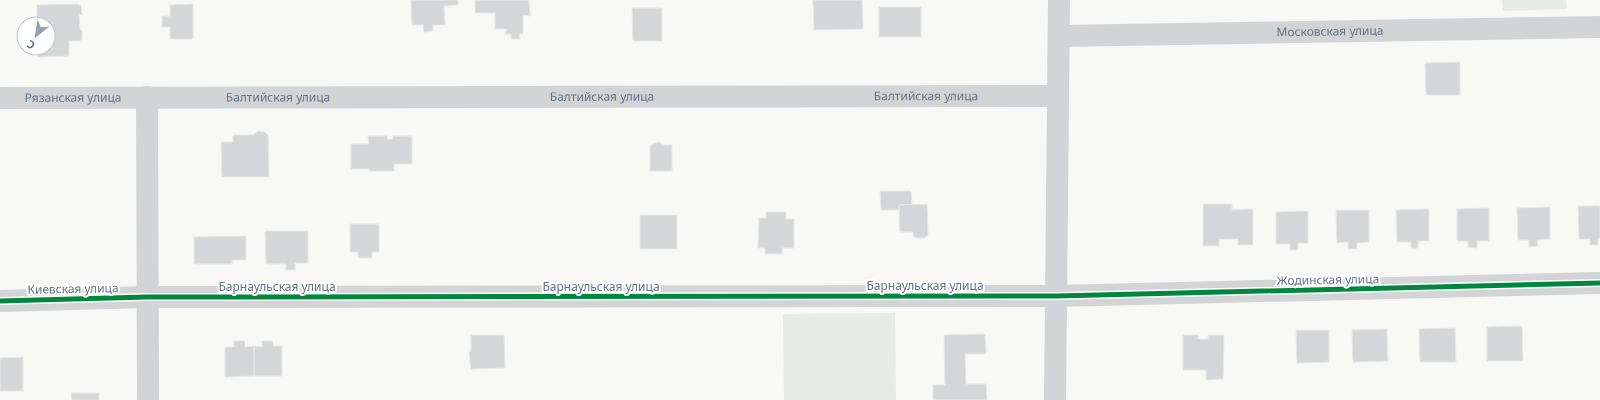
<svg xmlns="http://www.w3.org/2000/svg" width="1600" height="400" font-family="'Noto Sans',sans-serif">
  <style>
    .green { fill: #e7ebe5 }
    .building { fill: #d5d6d7; stroke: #e8e8e6 }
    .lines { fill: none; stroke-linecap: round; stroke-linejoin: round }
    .minor { stroke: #d3d4d5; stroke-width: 22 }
    .cycleway-casing { stroke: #fff; stroke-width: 8 }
    .cycleway { stroke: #00873e; stroke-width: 5 }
    .labels { text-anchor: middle; stroke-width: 4; stroke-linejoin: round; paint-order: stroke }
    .street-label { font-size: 12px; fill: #65738a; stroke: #fff }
  </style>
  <rect width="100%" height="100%" fill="#f8f8f7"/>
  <path class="green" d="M1502 0H1566L1567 9 1503 11Z
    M895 313 896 400H784L783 314Z"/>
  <path class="building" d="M411 0H458V5L444 6 445 25H433V31L424 32 423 25H412Z
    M475 0H529L530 16 523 15V34H519L520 39H511V34H505L507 29H495V13H475Z
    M813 0H862L863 29 814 30Z
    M79 4V5H81L82 15 79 14 80 30H82V39L80 41H69V56L38 57V48H48V24H37V5Z
    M193 4V39H170V27H162V16H170V5Z
    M879 7H921V37H879Z
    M632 8H662V41H633Z
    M1460 62V95H1426L1425 63Z
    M258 131 264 132 268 135 269 177H222L221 142H233V135H253Z
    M368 136H387V139H393V136H412V164H394V171H369V169H351V144H369Z
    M659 142 664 145H672V171H650V145L654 143Z
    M880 191H911L912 204 899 205V210H881Z
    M927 204 928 235 924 238H917L913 236V232H900L899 205Z
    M1203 204H1232V210L1253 209V245H1238V239H1219V246H1203Z
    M1578 206H1600V238H1598V245H1590V239H1579Z
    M1550 207V239L1537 240 1538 246 1529 247V240H1518L1517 208Z
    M1489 208V241H1477V248L1468 247V241H1457V209Z
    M1429 209V241H1418V248H1411V242H1397L1396 210Z
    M1336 210H1369V242L1357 243V249H1348V242L1337 243Z
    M1308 211V243H1298V250H1290V244H1276V212Z
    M766 212H786V219H794V248H782V254H765V248H758L759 218H766Z
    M640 215H677V249H640Z
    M350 224H379V252H372V258H358V252H350Z
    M265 231H308V263H295V270H286V264H266Z
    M246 236V260H232V264H194V237Z
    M1522 326 1523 361H1487V327Z
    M1455 328 1456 362H1420L1419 329Z
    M1387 329 1388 361 1353 362 1352 330Z
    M1296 330H1329V362L1297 363Z
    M985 334 986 354H965L966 384H986L987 400H933V385H945L944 335Z
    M471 335H504L505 368 471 369 469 353 471 351Z
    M1183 335H1198V339H1208V335H1224L1223 379 1206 380V370H1183Z
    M234 341H245V347L254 346V376L225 377V347H234Z
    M262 341H273V346H282V376H254V346L262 347Z
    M23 357V391H0V358Z
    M71 393H99V400H72Z"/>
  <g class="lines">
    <g class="minor">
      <path id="s1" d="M1059 36 1600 27"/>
      <path d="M147 97 148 400"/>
      <path id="s2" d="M0 98 1058 96"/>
      <path d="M0 301 147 297 1056 296 1600 283"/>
      <path d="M1055 400 1059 0"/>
    </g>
    <defs>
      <path id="cycleway" d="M0 301 147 297 1056 296 1600 283"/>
    </defs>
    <use href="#cycleway" class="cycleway-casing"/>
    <use href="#cycleway" class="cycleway"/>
  </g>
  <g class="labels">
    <g class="street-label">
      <text dy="4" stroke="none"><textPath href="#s1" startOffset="271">Московская улица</textPath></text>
      <text dy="4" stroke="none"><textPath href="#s2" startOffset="278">Балтийская улица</textPath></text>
      <text dy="4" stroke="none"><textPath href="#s2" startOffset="602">Балтийская улица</textPath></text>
      <text dy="4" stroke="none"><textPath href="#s2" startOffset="926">Балтийская улица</textPath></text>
      <text dy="4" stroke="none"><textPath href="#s2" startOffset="73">Рязанская улица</textPath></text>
      <text transform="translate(1328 280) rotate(-1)" y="4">Жодинская улица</text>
      <text x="925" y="290">Барнаульская улица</text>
      <text x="277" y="291">Барнаульская улица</text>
      <text x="601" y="291">Барнаульская улица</text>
      <text transform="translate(73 289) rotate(-1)" y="4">Киевская улица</text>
    </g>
  </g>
  <g transform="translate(36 36) rotate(210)"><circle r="19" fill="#ffffff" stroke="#c1c7d0"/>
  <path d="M0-3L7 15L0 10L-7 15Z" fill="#98a2b0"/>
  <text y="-6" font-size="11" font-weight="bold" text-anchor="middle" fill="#65738a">С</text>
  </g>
</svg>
